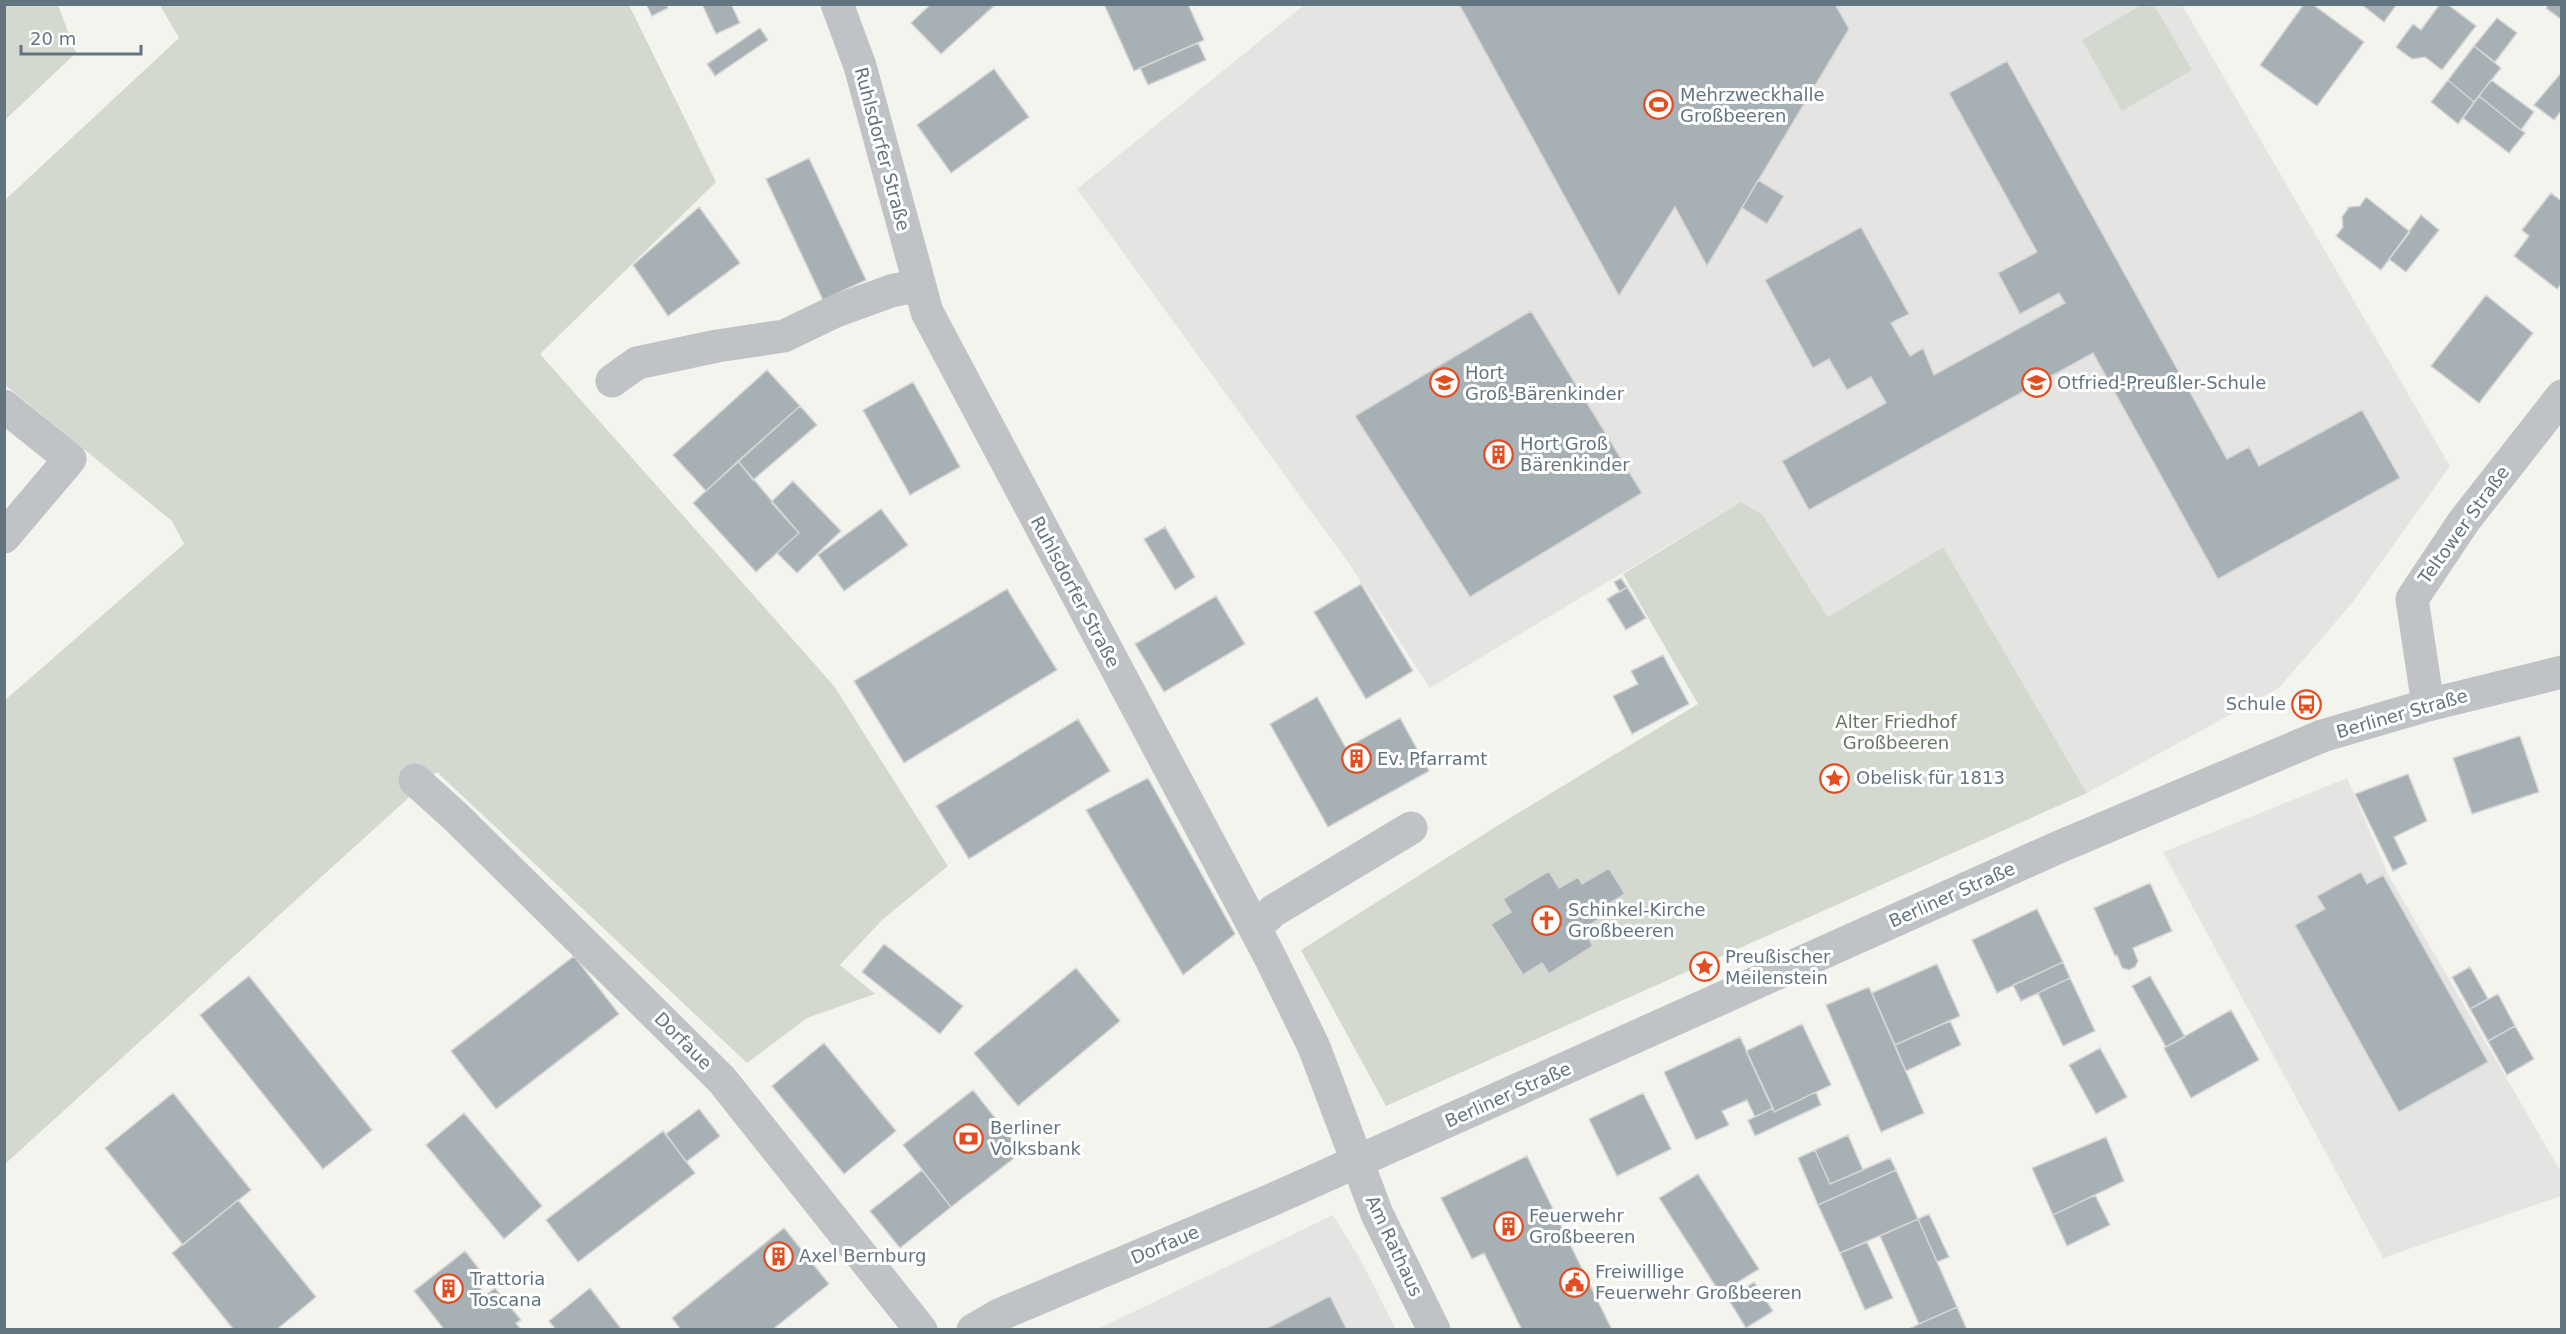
<svg xmlns="http://www.w3.org/2000/svg" width="2566" height="1334" font-family="'DejaVu Sans',sans-serif">
  <style>
    .built { fill: #e4e5e3 }
    .green { fill: #d3d9cf }
    .building { fill: #a7b0b4; stroke: #d5d5d3; stroke-width: 1.5 }
    .lines { fill: none; stroke-linecap: round; stroke-linejoin: round }
    .minor { stroke: #bfc3c6; stroke-width: 33 }
    .labels { text-anchor: middle; stroke-width: 6; stroke-linejoin: round; paint-order: stroke }
    .poi-label { font-size: 18px; fill: #637481; stroke: #fff; text-anchor: start }
    .street-label { font-size: 18px; fill: #637481; stroke: #fff }
    .park-label { font-size: 18px; fill: #667861; stroke: #fff }
  </style>
  <rect width="100%" height="100%" fill="#f4f4ef"/>
  <path class="built" d="M1304 5H2182L2450 466 2352 603 2279 688 2087 793 1943 547 1828 617 1762 514 1741 502 1430 688 1350 565 1077 189Z
    M2347 778 2388 874 2561 1172V1196L2383 1258 2163 852Z
    M1333 1215 1359 1257 1396 1329 1096 1330Z"/>
  <path class="green" d="M5 4 58 5 76 53 5 120Z
    M2143 4 2154 5 2192 70 2122 111 2082 40Z
    M160 5H629L716 182 540 354 834 686 948 866 882 920 840 965 875 994 807 1018 747 1063 437 772 5 1164 4 701 184 544 172 521 4 384 5 200 179 38Z
    M1741 502 1762 514 1828 617 1943 547 2087 793 1386 1106 1301 950 1505 821 1698 704 1623 574Z"/>
  <path class="building" d="M646 4H666L668 8 652 16Z
    M702 4H731L740 23 716 34Z
    M931 4H996L941 54 911 23Z
    M1104 4H1188L1204 40 1134 71Z
    M1459 4H1835L1849 29 1707 266 1675 207 1619 296Z
    M2304 4H2312L2364 42 2317 106 2260 65Z
    M2361 4H2397L2384 22Z
    M2440 4H2447L2476 26 2442 70 2425 57 2412 59 2396 47 2413 24 2421 30Z
    M2549 4H2562V20L2546 8Z
    M2497 18 2517 33 2495 62 2474 46Z
    M760 28 768 40 715 76 707 64Z
    M1198 43 1206 60 1148 85 1140 68Z
    M2474 46 2501 68 2474 102 2448 80Z
    M2007 61 2227 459 2249 447 2259 466 2362 410 2400 478 2218 579 2093 353 1809 510 1782 461 1886 403 1871 377 1847 390 1829 359 1813 368 1765 280 1861 227 1909 314 1891 323 1910 356 1923 348 1934 375 2065 303 2059 293 2020 314 1998 273 2037 252 1949 93Z
    M994 69 1029 117 951 173 917 125Z
    M2562 72V110L2554 120 2534 105Z
    M2448 80 2474 102 2458 124 2431 102Z
    M2491 80 2534 112 2521 130 2479 96Z
    M2479 96 2525 133 2509 153 2463 118Z
    M809 158 866 280 823 300 766 179Z
    M1758 180 1784 196 1767 224 1742 208Z
    M2551 193 2560 200 2562 198V283L2557 289 2514 256 2529 236 2522 230Z
    M2366 197 2410 232 2381 270 2336 236 2343 227 2342 217 2349 207 2360 206Z
    M699 207 740 263 668 316 633 265Z
    M2421 215 2439 230 2406 272 2389 259Z
    M2486 295 2533 333 2479 403 2431 366Z
    M1531 311 1642 493 1470 597 1355 416Z
    M767 370 800 406 706 491 673 455Z
    M913 382 960 467 910 495 863 410Z
    M800 406 817 425 753 480 738 461Z
    M738 461 799 533 756 572 693 503Z
    M793 481 841 531 797 573 777 553 799 533 771 502Z
    M881 509 908 545 844 591 818 555Z
    M1165 527 1195 577 1175 590 1144 539Z
    M1621 578 1627 587 1620 592 1614 582Z
    M1361 584 1413 671 1366 699 1314 612Z
    M1627 587 1646 618 1626 630 1607 599Z
    M1007 589 1057 670 904 763 854 681Z
    M1216 596 1245 644 1164 692 1135 644Z
    M1663 655 1689 704 1632 734 1613 696 1638 684 1631 671Z
    M1317 697 1346 748 1400 718 1429 771 1328 827 1270 724Z
    M1078 719 1110 771 969 859 936 806Z
    M2520 736 2539 792 2472 814 2453 758Z
    M2408 774 2427 821 2394 837 2407 864 2393 871 2355 794Z
    M1148 778 1235 934 1183 975 1086 810Z
    M1609 868 1625 894 1598 910 1602 917 1583 929 1593 946 1549 974 1542 963 1523 975 1491 924 1511 912 1503 899 1549 871 1559 888 1578 877 1582 884Z
    M2361 872 2367 884 2383 875 2488 1062 2399 1112 2295 925 2325 909 2317 896Z
    M2150 883 2172 931 2133 948 2138 961 2135 967 2129 970 2122 968 2117 955 2115 956 2094 908Z
    M2037 909 2063 962 1997 993 1972 940Z
    M884 944 963 1006 940 1034 862 972Z
    M574 956 619 1014 496 1109 451 1051Z
    M2063 962 2070 978 2021 1001 2013 985Z
    M1937 964 1960 1016 1895 1045 1872 993Z
    M2470 967 2488 999 2470 1009 2452 977Z
    M1076 968 1120 1021 1018 1106 974 1053Z
    M249 976 372 1130 323 1169 200 1015Z
    M2150 976 2185 1037 2166 1047 2132 986Z
    M2070 978 2095 1031 2063 1046 2038 993Z
    M1869 987 1924 1113 1881 1132 1826 1005Z
    M2498 994 2515 1026 2488 1041 2470 1009Z
    M2231 1010 2259 1060 2191 1098 2164 1048Z
    M1950 1021 1961 1045 1906 1071 1895 1045Z
    M1802 1024 1831 1085 1774 1112 1746 1051Z
    M2515 1026 2534 1059 2507 1075 2488 1041Z
    M1740 1037 1773 1108 1755 1117 1747 1100 1722 1111 1729 1125 1696 1140 1664 1072Z
    M824 1043 896 1131 844 1174 772 1086Z
    M2100 1048 2127 1097 2096 1114 2069 1065Z
    M973 1090 1022 1152 951 1207 903 1145Z
    M1816 1092 1821 1105 1755 1136 1748 1120 1773 1108 1774 1112Z
    M173 1093 251 1190 183 1245 105 1148Z
    M1643 1093 1671 1149 1617 1176 1589 1119Z
    M699 1109 720 1136 686 1162 666 1134Z
    M464 1113 542 1206 504 1239 426 1145Z
    M663 1131 695 1173 578 1262 546 1220Z
    M1848 1135 1863 1170 1830 1184 1815 1150Z
    M2106 1137 2124 1181 2053 1215 2032 1168Z
    M1815 1150 1830 1184 1890 1158 1896 1170 1818 1205 1798 1158Z
    M1527 1156 1612 1330H1522L1484 1253 1472 1259 1441 1198Z
    M922 1170 951 1207 900 1248 870 1211Z
    M1896 1170 1918 1219 1840 1253 1818 1205Z
    M1698 1174 1759 1269 1720 1293 1659 1198Z
    M2095 1195 2110 1225 2067 1246 2053 1215Z
    M238 1200 316 1297 276 1330H234L172 1253Z
    M1929 1214 1949 1257 1937 1262 1918 1219Z
    M1918 1219 1957 1307 1919 1324 1880 1236Z
    M784 1228 829 1284 772 1330H681L672 1318Z
    M1867 1242 1893 1298 1865 1310 1840 1253Z
    M465 1251 482 1273 473 1279 486 1295 495 1288 521 1320 516 1323 521 1330H442L443 1328 414 1291Z
    M1754 1282 1773 1311 1746 1328 1728 1299Z
    M590 1288 622 1330H556L549 1321Z
    M1330 1296 1347 1330H1264Z
    M1957 1307 1967 1330H1907L1919 1324Z"/>
  <g class="lines">
    <path class="minor" d="M837 4 860 66 927 312 1270 957 1314 1047 1377 1214 1434 1330
      M612 381 637 363 717 346 784 336 836 311 891 291 919 285
      M4 406 70 459 4 537
      M2428 705 2412 599 2464 521 2562 396
      M415 780 456 817 722 1080 921 1330
      M1255 928 1273 911 1411 828
      M973 1330 999 1315 1269 1201 2059 847 2322 736 2428 705 2562 672"/>
  </g>
  <defs>
    <symbol id="stadium-ring" viewBox="-11 -11 22 22"><circle r="9.5" fill="#fff" stroke="#e34d20" stroke-width="1.5"/><path d="M0-5a6.5 5 0 1 0 0 10a6.5 5 0 1 0 0-10ZM-3.5-1.8h7v3.6h-7Z" fill="#e34d20"/></symbol>
    <symbol id="school-ring" viewBox="-11 -11 22 22"><circle r="9.5" fill="#fff" stroke="#e34d20" stroke-width="1.5"/><path d="M0-5L7-2L0 1L-7-2ZM-4 1L0 2.5L4 1V4Q0 6-4 4Z" fill="#e34d20"/></symbol>
    <symbol id="building-ring" viewBox="-11 -11 22 22"><circle r="9.5" fill="#fff" stroke="#e34d20" stroke-width="1.5"/><path d="M-4-6H4V6H1V3H-1V6H-4ZM-2.5-4.3h1.7v1.8h-1.7ZM.8-4.3h1.7v1.8H.8ZM-2.5-1h1.7V.8h-1.7ZM.8-1h1.7V.8H.8Z" fill="#e34d20"/></symbol>
    <symbol id="bus-ring" viewBox="-11 -11 22 22"><circle r="9.5" fill="#fff" stroke="#e34d20" stroke-width="1.5"/><path d="M-5-6H5V4H4V6H2V4H-2V6H-4V4H-5ZM-3.5-4V0h7V-4ZM-3.5 1.2v1.5H-2V1.2ZM2 1.2v1.5H3.5V1.2Z" fill="#e34d20"/></symbol>
    <symbol id="sight-ring" viewBox="-11 -11 22 22"><circle r="9.5" fill="#fff" stroke="#e34d20" stroke-width="1.5"/><path d="M0-6L1.8-2.2L6-1.7L2.9 1.2L3.7 5.4L0 3.3L-3.7 5.4L-2.9 1.2L-6-1.7L-1.8-2.2Z" fill="#e34d20"/></symbol>
    <symbol id="church-ring" viewBox="-11 -11 22 22"><circle r="9.5" fill="#fff" stroke="#e34d20" stroke-width="1.5"/><path d="M-1.2-6h2.4v3.5h3.3v2.4h-3.3V6h-2.4V-.1h-3.3v-2.4h3.3Z" fill="#e34d20"/></symbol>
    <symbol id="bank-ring" viewBox="-11 -11 22 22"><circle r="9.5" fill="#fff" stroke="#e34d20" stroke-width="1.5"/><path d="M-6-4H6V4H-6ZM0-2.3a2.3 2.3 0 1 0 0 4.6a2.3 2.3 0 1 0 0-4.6Z" fill="#e34d20"/></symbol>
    <symbol id="civic-ring" viewBox="-11 -11 22 22"><circle r="9.5" fill="#fff" stroke="#e34d20" stroke-width="1.5"/><path d="M-.6-6.5H3V-4.5H.6V-3L4-1V1h2V6H-6V1h2V-1L-.6-3ZM-1.2 2.5V6h2.4V2.5Z" fill="#e34d20"/></symbol>
  </defs>
  <g fill-rule="evenodd">
    <use href="#stadium-ring" x="1642" y="88" width="33" height="33"/>
    <use href="#school-ring" x="1428" y="366" width="33" height="33"/>
    <use href="#school-ring" x="2020" y="366" width="33" height="33"/>
    <use href="#building-ring" x="1482" y="438" width="33" height="33"/>
    <use href="#bus-ring" x="2290" y="688" width="33" height="33"/>
    <use href="#building-ring" x="1340" y="742" width="33" height="33"/>
    <use href="#sight-ring" x="1818" y="762" width="33" height="33"/>
    <use href="#church-ring" x="1530" y="904" width="33" height="33"/>
    <use href="#sight-ring" x="1688" y="950" width="33" height="33"/>
    <use href="#bank-ring" x="952" y="1122" width="33" height="33"/>
    <use href="#building-ring" x="1492" y="1210" width="33" height="33"/>
    <use href="#building-ring" x="762" y="1240" width="33" height="33"/>
    <use href="#civic-ring" x="1558" y="1266" width="33" height="33"/>
    <use href="#building-ring" x="432" y="1272" width="33" height="33"/>
  </g>
  <g class="labels">
    <g class="poi-label">
      <text x="1680" y="101">Mehrzweckhalle<tspan x="1680" dy="21">Großbeeren</tspan></text>
      <text x="1465" y="379">Hort<tspan x="1465" dy="21">Groß-Bärenkinder</tspan></text>
      <text x="2057" y="389">Otfried-Preußler-Schule</text>
      <text x="1520" y="450">Hort Groß<tspan x="1520" dy="21">Bärenkinder</tspan></text>
      <text x="2286" y="710" text-anchor="end">Schule</text>
      <text x="1377" y="765">Ev. Pfarramt</text>
      <text x="1856" y="784">Obelisk für 1813</text>
      <text x="1568" y="916">Schinkel-Kirche<tspan x="1568" dy="21">Großbeeren</tspan></text>
      <text x="1725" y="963">Preußischer<tspan x="1725" dy="21">Meilenstein</tspan></text>
      <text x="990" y="1134">Berliner<tspan x="990" dy="21">Volksbank</tspan></text>
      <text x="1529" y="1222">Feuerwehr<tspan x="1529" dy="21">Großbeeren</tspan></text>
      <text x="799" y="1262">Axel Bernburg</text>
      <text x="1595" y="1278">Freiwillige<tspan x="1595" dy="21">Feuerwehr Großbeeren</tspan></text>
      <text x="470" y="1285">Trattoria<tspan x="470" dy="21">Toscana</tspan></text>
    </g>
    <g class="street-label">
      <text transform="translate(882 149) rotate(75)" y="6">Ruhlsdorfer Straße</text>
      <text transform="translate(2464 525) rotate(-54)" y="6">Teltower Straße</text>
      <text transform="translate(1075 592) rotate(62)" y="6">Ruhlsdorfer Straße</text>
      <text transform="translate(2402 714) rotate(-16)" y="6">Berliner Straße</text>
      <text transform="translate(1952 895) rotate(-24)" y="6">Berliner Straße</text>
      <text transform="translate(683 1041) rotate(45)" y="6">Dorfaue</text>
      <text transform="translate(1508 1095) rotate(-24)" y="6">Berliner Straße</text>
      <text transform="translate(1165 1245) rotate(-23)" y="6">Dorfaue</text>
      <text transform="translate(1394 1246) rotate(65)" y="6">Am Rathaus</text>
    </g>
    <g class="park-label">
      <text x="1896" y="728">Alter Friedhof<tspan x="1896" dy="21">Großbeeren</tspan></text>
    </g>
  </g>
  <rect width="2566" height="1334" fill="none" stroke="#637481" stroke-width="12"/>
  <path d="M21 45v9h120v-9" fill="none" stroke="#637481" stroke-width="3"/>
  <text x="30" y="45" font-size="18" fill="#637481" stroke="#ffffff" stroke-width="4.5" paint-order="stroke">20 m</text>
</svg>
